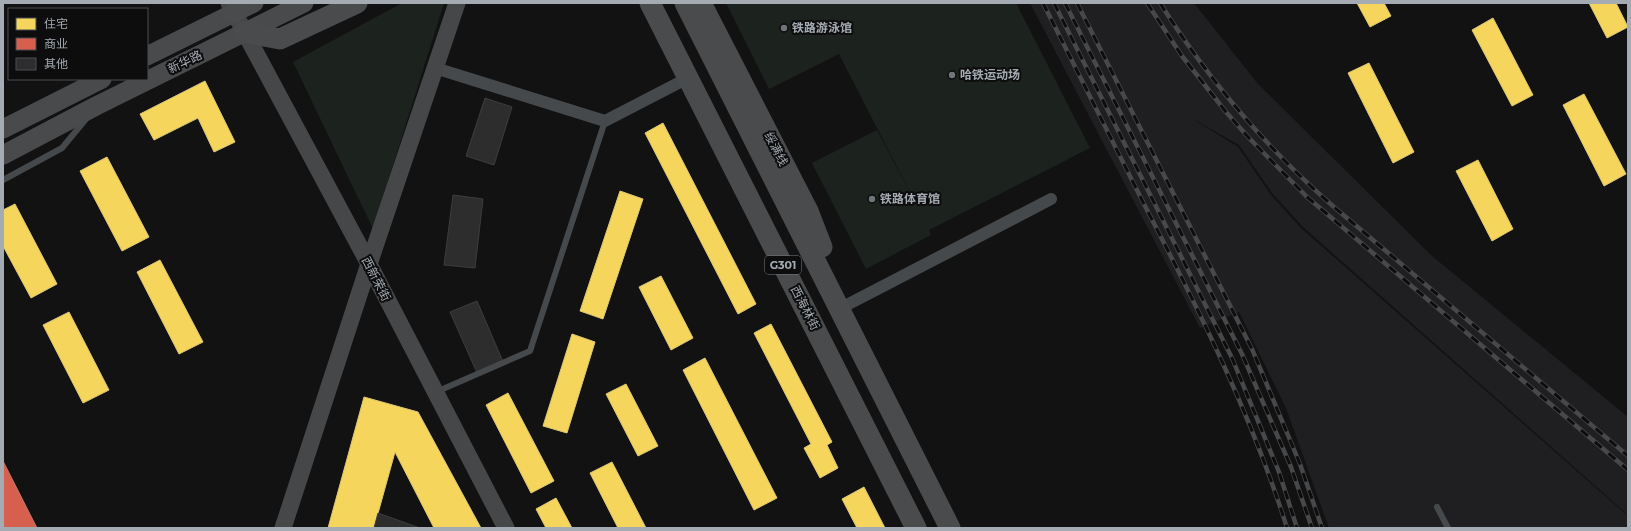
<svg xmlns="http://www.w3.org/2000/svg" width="1631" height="531" font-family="Montserrat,'Noto Sans SC',sans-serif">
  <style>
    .built { fill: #1f1f21 }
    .green { fill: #1c221d }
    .homes { fill: #f6d55c; stroke: #ddc876 }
    .shops { fill: #d6604d; stroke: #c7766b }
    .building { fill: #2d2d2e; stroke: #3b3d3f }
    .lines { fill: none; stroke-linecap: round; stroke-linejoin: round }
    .lane { stroke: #46494b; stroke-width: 6 }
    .street { stroke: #46494b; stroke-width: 12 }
    .secondary { stroke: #454749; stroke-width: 17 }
    .primary { stroke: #494a4c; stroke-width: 19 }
    .highway { stroke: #494b4c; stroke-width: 21 }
    .rail-casing { stroke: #47484a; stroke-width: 4.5 }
    .rail { stroke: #0d0d0e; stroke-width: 3; stroke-dasharray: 9; stroke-linecap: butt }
    .poi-dot { fill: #71757a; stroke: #0d0d0e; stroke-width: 1.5 }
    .labels { text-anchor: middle; stroke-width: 4; stroke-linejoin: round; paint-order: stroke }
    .shield { fill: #0d0d0e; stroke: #777c81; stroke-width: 1 }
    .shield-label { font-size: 11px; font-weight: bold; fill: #a4abb2 }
    .poi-label { font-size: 12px; font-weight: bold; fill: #a4abb2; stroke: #0d0d0e; text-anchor: start }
    .street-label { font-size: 12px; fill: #a4abb2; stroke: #0d0d0e }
  </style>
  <rect width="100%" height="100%" fill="#121213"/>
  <path class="built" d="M1030 3H1194L1258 84 1432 256 1628 417V515L1303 227 1272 193 1239 145 1188 116 1238 147 1271 195 1301 228 1628 516V528H1329L1286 408 1239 312 1200 328Z"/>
  <path class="green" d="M402 3H444L373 229 293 62Z
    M726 3H1016L1090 148 929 230 931 235 866 269 812 163 877 130 920 212 839 54 769 89Z"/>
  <path class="homes" d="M1357 3H1384L1391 16 1370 27Z
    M1589 3H1616L1628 27 1607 38Z
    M1493 18 1533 95 1512 106 1472 30Z
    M1369 63 1414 152 1393 163 1348 73Z
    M205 81 235 142 214 152 198 118 154 140 140 114Z
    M1584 94 1626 174 1604 186 1563 105Z
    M663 123 756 304 738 314 645 133Z
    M107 157 149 237 122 251 80 171Z
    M1478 160 1513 229 1492 241 1456 171Z
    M620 191 643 199 603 319 580 311Z
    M15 204 57 284 31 298 3 246V210Z
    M160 260 203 342 179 354 137 272Z
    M661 276 693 338 671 350 639 287Z
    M69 312 109 390 83 403 43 325Z
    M771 324 832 442 827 445 838 468 820 478 804 448 811 444 754 333Z
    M572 334 595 342 567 433 543 426Z
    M705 358 777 498 754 510 683 370Z
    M626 384 658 446 638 456 606 394Z
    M508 393 554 481 531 493 486 405Z
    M364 397 418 412 481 528H434L395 452 374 528H328Z
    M612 462 646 528H618L590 473Z
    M864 487 885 528H857L842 499Z
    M556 498 572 528H546L536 509Z"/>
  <path class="shops" d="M3 461 37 528H3L5 527 3 523Z"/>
  <path class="building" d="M485 98 512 107 494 165 466 156Z
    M453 195 483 199 475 268 444 265Z
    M477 301 504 364 478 375 450 312Z
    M378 513 420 528H374Z"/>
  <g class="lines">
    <path class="lane" d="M3 180 62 148 86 119
      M436 392 530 351 605 121
      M1437 507 1448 528"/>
    <path class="street" d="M435 68 605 121 688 78
      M839 309 1051 199"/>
    <path class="secondary" d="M229 3 369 264 506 528
      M283 528 369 264 457 3"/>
    <path class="primary" d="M147 56 254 3
      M3 129 102 79
      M3 155 96 106 304 3"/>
    <path class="highway" d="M650 3 916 528
      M685 3 950 528
      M701 3 808 211 822 247
      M234 13 242 3
      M244 32 280 39 357 3"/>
    <defs>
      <path id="rail" d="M1043 3C1077 71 1112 140 1146 208 1200 312 1252 416 1287 528
        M1054 3 1232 358 1279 472 1297 528
        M1065 3 1242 354 1291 467 1312 528
        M1077 3 1252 349 1300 464 1322 528
        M1147 3 1182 56 1226 112 1249 138 1307 197 1628 470
        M1160 3C1208 79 1266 148 1334 207L1628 456"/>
    </defs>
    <use href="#rail" class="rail-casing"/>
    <use href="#rail" class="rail"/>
  </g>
  <g class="poi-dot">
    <circle cx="784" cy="28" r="4"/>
    <circle cx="952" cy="75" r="4"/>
    <circle cx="872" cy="199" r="4"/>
  </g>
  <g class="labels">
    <rect class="shield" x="765" y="256" width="36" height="18" rx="3"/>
    <g class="shield-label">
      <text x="783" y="269">G301</text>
    </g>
    <g class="poi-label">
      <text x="792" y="32">铁路游泳馆</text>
      <text x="960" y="79">哈铁运动场</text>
      <text x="880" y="203">铁路体育馆</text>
    </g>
    <g class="street-label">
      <text transform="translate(185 62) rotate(-26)" y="4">新华路</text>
      <text transform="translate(776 149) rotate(63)" y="4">绥满线</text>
      <text transform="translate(376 279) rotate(63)" y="4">西新荣街</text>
      <text transform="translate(805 308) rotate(63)" y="4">西海林街</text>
    </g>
  </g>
  <rect width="1631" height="531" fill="none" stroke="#a4abb2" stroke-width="8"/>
  <rect x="8" y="8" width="140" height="72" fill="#0d0d0e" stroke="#494c50"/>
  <rect x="16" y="18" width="20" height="12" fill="#f6d55c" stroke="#494c50"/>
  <text x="44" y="28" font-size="12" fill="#a4abb2">住宅</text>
  <rect x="16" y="38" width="20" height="12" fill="#d6604d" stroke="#494c50"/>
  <text x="44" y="48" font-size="12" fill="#a4abb2">商业</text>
  <rect x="16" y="58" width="20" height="12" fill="#2d2d2e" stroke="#494c50"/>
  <text x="44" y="68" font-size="12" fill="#a4abb2">其他</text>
</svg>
